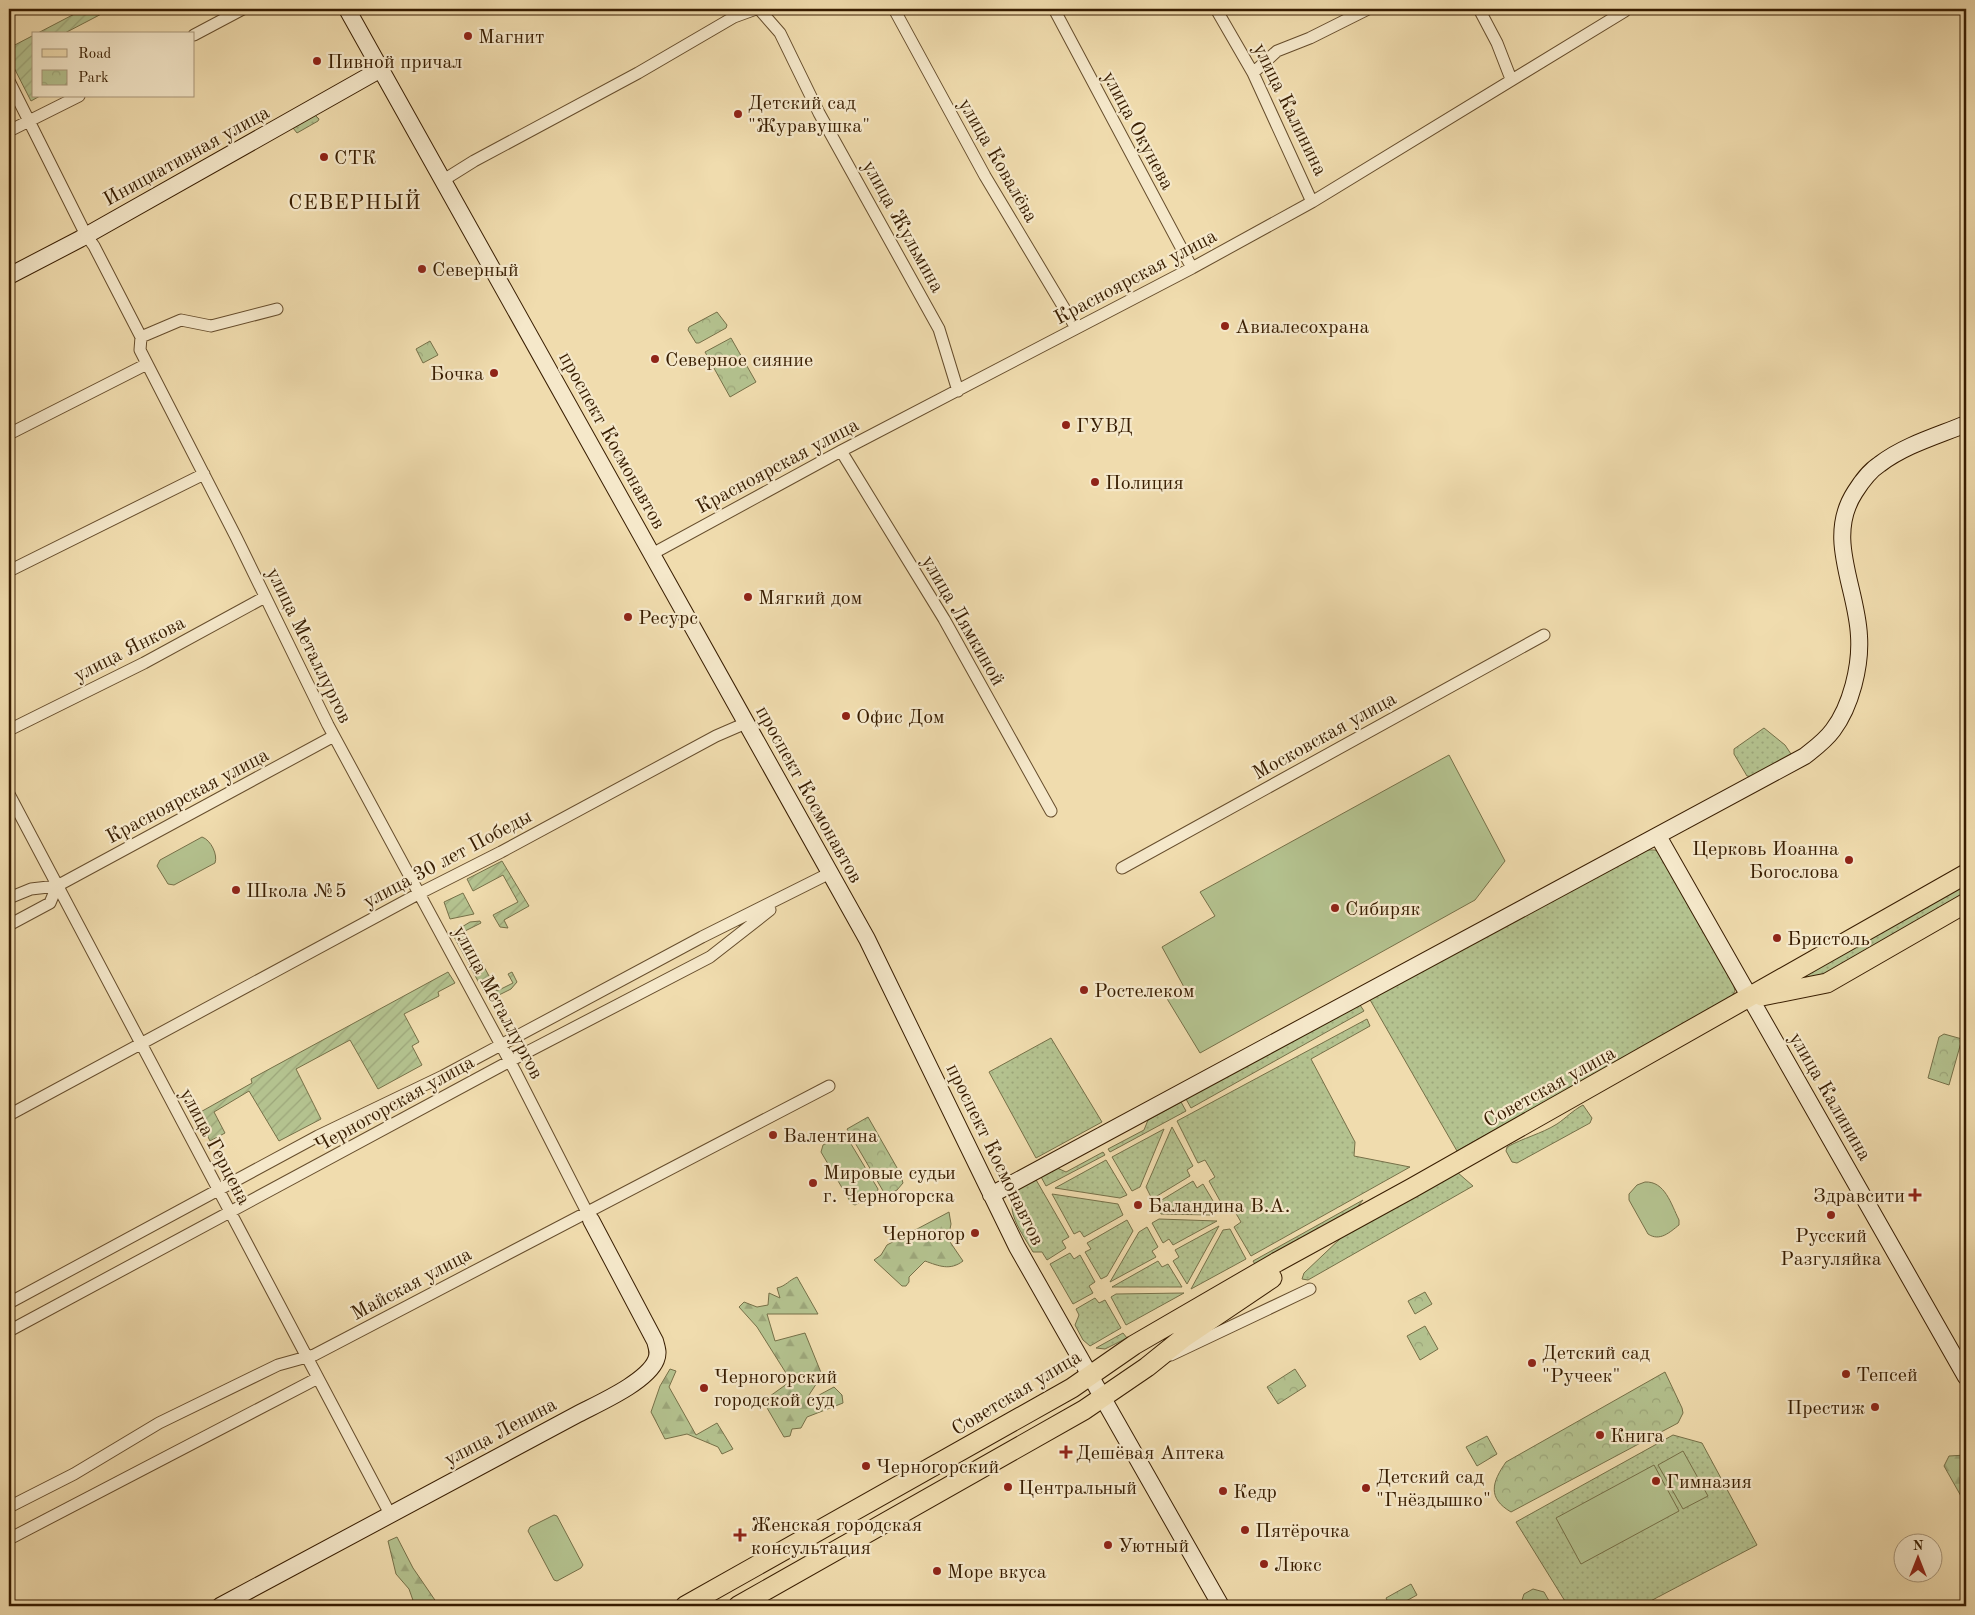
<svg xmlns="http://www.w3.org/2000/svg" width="1975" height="1615" font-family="'Old Standard TT',serif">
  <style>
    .grass { fill: url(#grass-dots); stroke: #767048 }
    .forest { fill: url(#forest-firs); stroke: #767048 }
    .park { fill: url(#park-crowns); stroke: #767048 }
    .garden { fill: url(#garden-furrows); stroke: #767048 }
    .pitch { fill: #b4c28f; stroke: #767048 }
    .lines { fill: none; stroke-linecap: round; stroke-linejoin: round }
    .street-casing { stroke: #664d2c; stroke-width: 13 }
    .secondary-casing { stroke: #381d01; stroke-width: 18 }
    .primary-casing { stroke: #381d01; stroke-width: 21 }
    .street { stroke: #f5e8ca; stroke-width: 11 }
    .secondary { stroke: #f5e8ca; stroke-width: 16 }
    .primary { stroke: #f0dcae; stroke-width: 19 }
    .poi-dot { fill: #8f2418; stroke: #f5e8ca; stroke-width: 2 }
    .labels { text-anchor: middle; stroke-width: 4.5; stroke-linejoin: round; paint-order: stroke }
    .poi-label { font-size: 20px; fill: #381d01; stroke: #f5e8ca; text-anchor: start }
    .street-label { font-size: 20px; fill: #381d01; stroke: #f5e8ca }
    .neighbourhood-label { font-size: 21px; letter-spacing: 1px; fill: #381d01; stroke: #f5e8ca }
  </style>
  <defs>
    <pattern id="grass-dots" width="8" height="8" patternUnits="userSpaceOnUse" patternTransform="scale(1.25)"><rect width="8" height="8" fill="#b4c28f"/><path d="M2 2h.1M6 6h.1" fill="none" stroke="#9ca67a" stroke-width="1.8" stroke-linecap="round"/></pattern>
    <pattern id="forest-firs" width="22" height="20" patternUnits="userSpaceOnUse" patternTransform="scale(1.25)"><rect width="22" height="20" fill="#b4c28f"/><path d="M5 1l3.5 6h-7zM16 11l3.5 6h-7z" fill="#9ca67a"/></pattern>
    <pattern id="park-crowns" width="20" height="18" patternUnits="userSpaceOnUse" patternTransform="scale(1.25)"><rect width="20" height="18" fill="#b4c28f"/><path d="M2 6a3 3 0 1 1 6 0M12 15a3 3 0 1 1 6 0" fill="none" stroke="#9ca67a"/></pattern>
    <pattern id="garden-furrows" width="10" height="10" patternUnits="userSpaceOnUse" patternTransform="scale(1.25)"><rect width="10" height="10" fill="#b4c28f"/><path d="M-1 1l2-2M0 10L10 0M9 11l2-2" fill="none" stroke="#9ca67a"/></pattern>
  </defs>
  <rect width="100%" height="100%" fill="#f0dcae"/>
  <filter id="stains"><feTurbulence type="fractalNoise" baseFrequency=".004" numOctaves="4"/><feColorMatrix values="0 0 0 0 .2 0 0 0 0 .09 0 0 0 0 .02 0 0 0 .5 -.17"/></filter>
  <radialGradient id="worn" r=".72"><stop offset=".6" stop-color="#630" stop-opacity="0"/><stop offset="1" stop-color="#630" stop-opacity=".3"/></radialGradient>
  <path class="grass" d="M315 115 319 119 318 121 297 133 293 128Z
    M1764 728 1785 745 1791 754 1789 759 1754 777 1747 776 1734 754V749Z
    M1643 850H1655L1663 856 1732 979 1735 991 1731 998 1457 1151 1369 998Z
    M1966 880V896L1832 972 1777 988Z
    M1360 1005 1364 1011 1191 1108 1186 1099Z
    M1367 1019 1370 1026 1311 1059 1355 1142 1354 1156 1410 1167 1251 1256 1234 1227 1241 1222 1231 1205 1224 1208 1209 1181 1215 1177 1205 1160 1198 1163 1177 1121Z
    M1051 1038 1102 1122 1036 1158 989 1072Z
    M1181 1102 1186 1111 1110 1152 1108 1149 1144 1130 1148 1120Z
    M1583 1105 1592 1118 1590 1123 1517 1163 1512 1162 1506 1151 1507 1147C1523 1138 1541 1134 1557 1124 1566 1118 1572 1111 1583 1105Z
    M1172 1127 1193 1166 1187 1170 1190 1176 1152 1199 1146 1187Z
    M1164 1129 1140 1187 1132 1191 1112 1157Z
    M1103 1152 1105 1155 1046 1186 1040 1175 1055 1167 1066 1172Z
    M1106 1160 1127 1195 1120 1198 1055 1188Z
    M1457 1172 1473 1186 1308 1280 1302 1279 1304 1273 1342 1237Z
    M1035 1178 1069 1237 1062 1241 1066 1248 1047 1260 1042 1252H1033C1023 1234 1001 1208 1018 1189 1023 1185 1030 1181 1035 1178Z
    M1193 1181 1197 1188 1203 1184 1219 1211 1213 1215 1161 1214 1155 1204Z
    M1052 1194 1118 1204 1123 1215 1084 1237 1080 1231 1074 1234Z
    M1363 1200 1353 1212 1256 1266 1253 1261Z
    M1159 1219 1217 1221 1173 1245 1169 1239 1163 1243 1152 1223Z
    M1127 1220 1133 1231 1107 1276 1101 1279 1085 1252 1091 1249 1087 1243Z
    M1219 1226 1187 1284 1173 1261 1179 1257 1175 1250Z
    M1147 1227 1158 1247 1152 1251 1156 1257 1110 1282 1139 1232Z
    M1230 1229 1246 1259 1191 1289 1223 1230Z
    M1070 1253 1074 1259 1080 1255 1095 1282 1089 1286 1093 1293 1073 1304 1050 1264Z
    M1158 1261 1162 1267 1168 1264 1182 1287H1112Z
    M1184 1293 1126 1325 1111 1297 1116 1294Z
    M1095 1298 1099 1303 1105 1300 1121 1328 1090 1346 1083 1340 1075 1325 1079 1315 1076 1309Z
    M1123 1333 1127 1338 1105 1349 1096 1348Z
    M1673 1435 1702 1443 1757 1545 1641 1606H1568L1516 1522Z"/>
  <path class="forest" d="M949 1212 951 1224 948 1239 963 1261C950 1271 939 1266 925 1261L909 1277V1282L906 1286H902L874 1260 881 1255 887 1245Z
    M797 1277 818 1314H767L775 1341 805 1333 822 1375 809 1395 808 1401 834 1387 842 1395 843 1403 807 1417 801 1428 792 1429 790 1436 784 1437 763 1401 791 1381 757 1327 739 1307 744 1302 757 1307 768 1305 769 1293 780 1298 777 1288C786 1286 789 1280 797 1277Z
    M670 1369 676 1371 669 1387 696 1435 717 1423 733 1449 722 1454 718 1447 687 1434 665 1439 651 1412 660 1386Z
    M1966 1455V1505L1944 1466 1949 1456Z
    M397 1537 413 1568 439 1606H415L409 1589 396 1574 388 1541Z"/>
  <path class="park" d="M717 312 727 325 726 328 699 343H696L688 330 689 327Z
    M731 338 756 382 730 397 705 352Z
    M430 341 438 355 423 363 416 349Z
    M1944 1034 1962 1039 1949 1085 1928 1078 1939 1037Z
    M868 1117 900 1173 903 1183 897 1190 886 1196 847 1129Z
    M1425 1292 1432 1304 1415 1314 1408 1301Z
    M1425 1326 1438 1349 1420 1360 1407 1336Z
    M1295 1369 1306 1386 1278 1404 1267 1387Z
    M1665 1372 1682 1408 1683 1413 1678 1423 1511 1512C1487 1498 1492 1482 1506 1462Z
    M1487 1436 1497 1454 1477 1466 1466 1447Z
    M1411 1584 1417 1595 1397 1606H1390L1386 1598Z"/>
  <path class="garden" d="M84 9H111L63 34H36Z
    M34 35V96H40L31 101 9 58V48Z
    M502 861 529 906 504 920 508 928 500 927 493 915 518 902 503 875 473 891 467 879Z
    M463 893 474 914 450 919 444 902Z
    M480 921 481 923 465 931 497 991 513 983 508 974 512 972 517 982 511 989 491 999 485 994 452 933 470 922Z
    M448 972 455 983 438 992 439 996 404 1014 419 1042 412 1046 422 1065 378 1089 350 1040 296 1069 321 1119 279 1141 249 1091 214 1112 225 1133 210 1141 197 1114 252 1083 251 1079Z"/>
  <path class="pitch" d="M1449 755 1505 861 1475 900 1200 1053 1166 997 1184 987 1162 947 1215 916 1200 892Z
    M202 837C211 840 218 855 215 863L174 885 168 884 157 866 160 860Z
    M845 1134 878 1189 877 1193 855 1205 851 1203 821 1152 823 1145Z
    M1645 1182C1665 1181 1671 1204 1679 1220V1225C1670 1232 1660 1242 1648 1234L1629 1200V1194L1637 1185Z
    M1683 1451 1708 1496 1683 1509 1658 1465Z
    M1654 1465 1679 1511 1581 1564 1556 1518Z
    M554 1515 557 1516 583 1565 581 1568 557 1581 554 1580 528 1531 530 1527Z
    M1533 1589 1544 1592 1552 1606H1523L1521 1603 1524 1594Z"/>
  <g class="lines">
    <defs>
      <path id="street" d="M759 9 780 33 819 113 939 329 958 391
        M894 9 985 176 1076 328
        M1054 9 1192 268
        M1216 9 1253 73 1312 202
        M1479 9 1497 43 1511 79
        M194 35 243 9
        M1253 73 1277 51 1310 38 1368 9
        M9 81 86 235 94 246 141 337 140 350 236 537 328 725 515 1071 591 1220
        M9 131 79 96
        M442 181 474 161 638 73 734 17 756 9
        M141 337 181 320 211 326 277 309
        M9 434 147 364
        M841 451 944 619 1051 811
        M652 554 841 451 1192 268 1312 202 1625 11 1624 9
        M9 571 204 474
        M9 730 144 663 265 597
        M9 794 390 1514
        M1122 868 1544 635
        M9 898 31 889 57 886
        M9 925 50 903 57 886 334 736
        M9 1115 420 893 501 852 716 736 746 723
        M9 1303 318 1136 443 1076 702 937 830 873
        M9 1331 510 1061 710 957 770 910
        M1171 1355 1310 1289
        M9 1507 74 1474 159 1423 278 1365 314 1355 829 1086
        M9 1539 318 1378"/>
      <path id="secondary" d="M347 9 867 939 1017 1247 1221 1606
        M9 276 80 239 381 69
        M1658 836 1966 1377
        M991 1195 1805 756C1815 748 1825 741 1833 730 1851 706 1861 666 1859 636 1857 587 1825 538 1855 492 1862 481 1869 471 1880 464 1905 445 1937 436 1966 424
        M220 1606 578 1414C599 1403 647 1382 656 1360 659 1353 657 1348 655 1341L591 1220"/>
      <path id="primary" d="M1762 996 1827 983 1966 903
        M685 1606 1072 1388 1134 1345 1277 1262 1412 1188 1966 874
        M738 1606 1084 1410 1147 1367 1183 1338 1272 1278"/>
    </defs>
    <use href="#street" class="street-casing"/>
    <use href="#secondary" class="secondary-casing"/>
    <use href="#primary" class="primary-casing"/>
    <use href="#street" class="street"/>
    <use href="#secondary" class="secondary"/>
    <use href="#primary" class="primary"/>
  </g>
  <g class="poi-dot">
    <circle cx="468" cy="36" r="5"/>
    <circle cx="317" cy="61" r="5"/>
    <circle cx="738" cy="114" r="5"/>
    <circle cx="324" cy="157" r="5"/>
    <circle cx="422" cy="269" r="5"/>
    <circle cx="1225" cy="326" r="5"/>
    <circle cx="655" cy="359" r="5"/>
    <circle cx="494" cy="373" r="5"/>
    <circle cx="1066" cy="425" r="5"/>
    <circle cx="1095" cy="482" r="5"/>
    <circle cx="748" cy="597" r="5"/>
    <circle cx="628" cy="617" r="5"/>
    <circle cx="846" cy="716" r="5"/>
    <circle cx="1849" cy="860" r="5"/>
    <circle cx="236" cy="890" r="5"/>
    <circle cx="1335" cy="908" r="5"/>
    <circle cx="1777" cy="938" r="5"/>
    <circle cx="1084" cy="990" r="5"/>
    <circle cx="773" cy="1135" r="5"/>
    <circle cx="813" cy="1183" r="5"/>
    <path d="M1912.5 1187.5h5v5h5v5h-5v5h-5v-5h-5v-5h5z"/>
    <circle cx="1138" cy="1205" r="5"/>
    <circle cx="1831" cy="1215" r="5"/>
    <circle cx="975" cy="1233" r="5"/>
    <circle cx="1532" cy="1363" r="5"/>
    <circle cx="1846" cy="1374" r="5"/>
    <circle cx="704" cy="1388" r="5"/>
    <circle cx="1875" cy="1407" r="5"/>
    <circle cx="1600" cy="1435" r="5"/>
    <path d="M1063.5 1444.5h5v5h5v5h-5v5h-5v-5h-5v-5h5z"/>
    <circle cx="866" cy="1466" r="5"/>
    <circle cx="1656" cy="1481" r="5"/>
    <circle cx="1008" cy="1487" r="5"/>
    <circle cx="1366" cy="1488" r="5"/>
    <circle cx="1223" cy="1491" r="5"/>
    <circle cx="1245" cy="1530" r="5"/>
    <path d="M737.5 1527.5h5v5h5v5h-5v5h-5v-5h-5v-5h5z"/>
    <circle cx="1108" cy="1545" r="5"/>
    <circle cx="1264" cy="1564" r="5"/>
    <circle cx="937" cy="1571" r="5"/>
  </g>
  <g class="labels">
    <g class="poi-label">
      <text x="478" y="43">Магнит</text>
      <text x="327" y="68">Пивной причал</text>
      <text x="748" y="109">Детский сад<tspan x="748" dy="23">"Журавушка"</tspan></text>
      <text x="334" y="164">СТК</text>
      <text x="432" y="276">Северный</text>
      <text x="1235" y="333">Авиалесохрана</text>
      <text x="665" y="366">Северное сияние</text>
      <text x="484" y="380" text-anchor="end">Бочка</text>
      <text x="1076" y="432">ГУВД</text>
      <text x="1105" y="489">Полиция</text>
      <text x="758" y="604">Мягкий дом</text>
      <text x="638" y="624">Ресурс</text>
      <text x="856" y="723">Офис Дом</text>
      <text x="1839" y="855" text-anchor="end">Церковь Иоанна<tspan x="1839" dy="23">Богослова</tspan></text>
      <text x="246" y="897">Школа №5</text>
      <text x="1345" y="915">Сибиряк</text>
      <text x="1787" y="945">Бристоль</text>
      <text x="1094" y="997">Ростелеком</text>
      <text x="783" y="1142">Валентина</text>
      <text x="823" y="1179">Мировые судьи<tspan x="823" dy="23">г. Черногорска</tspan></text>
      <text x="1905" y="1202" text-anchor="end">Здравсити</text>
      <text x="1148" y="1212">Баландина В.А.</text>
      <text x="965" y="1240" text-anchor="end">Черногор</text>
      <text x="1831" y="1242" text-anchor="middle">Русский<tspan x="1831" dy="23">Разгуляйка</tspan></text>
      <text x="1542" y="1359">Детский сад<tspan x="1542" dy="23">"Ручеек"</tspan></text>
      <text x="1856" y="1381">Тепсей</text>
      <text x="714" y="1383">Черногорский<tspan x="714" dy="23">городской суд</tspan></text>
      <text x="1865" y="1414" text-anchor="end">Престиж</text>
      <text x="1610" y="1442">Книга</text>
      <text x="1076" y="1459">Дешёвая Аптека</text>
      <text x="876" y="1473">Черногорский</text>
      <text x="1376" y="1483">Детский сад<tspan x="1376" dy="23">"Гнёздышко"</tspan></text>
      <text x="1666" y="1488">Гимназия</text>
      <text x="1018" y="1494">Центральный</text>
      <text x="1233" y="1498">Кедр</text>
      <text x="751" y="1531">Женская городская<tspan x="751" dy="23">консультация</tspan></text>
      <text x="1255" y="1537">Пятёрочка</text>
      <text x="1118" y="1552">Уютный</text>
      <text x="1274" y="1571">Люкс</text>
      <text x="947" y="1578">Море вкуса</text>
    </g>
    <g class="street-label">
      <text transform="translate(1291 109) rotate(64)" y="7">улица Калинина</text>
      <text transform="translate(1139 130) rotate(62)" y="7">улица Окунева</text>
      <text transform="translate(186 155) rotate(-29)" y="7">Инициативная улица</text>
      <text transform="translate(999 160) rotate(60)" y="7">улица Ковалёва</text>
      <text transform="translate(904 226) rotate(61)" y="7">улица Жульмина</text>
      <text transform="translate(1135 276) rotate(-28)" y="7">Красноярская улица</text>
      <text transform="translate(613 440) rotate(61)" y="7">проспект Космонавтов</text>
      <text transform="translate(777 465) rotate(-28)" y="7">Красноярская улица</text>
      <text transform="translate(964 620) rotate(60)" y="7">улица Лямкиной</text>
      <text transform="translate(310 645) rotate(64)" y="7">улица Металлургов</text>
      <text transform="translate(129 648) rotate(-27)" y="7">улица Янкова</text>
      <text transform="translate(1324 735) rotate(-29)" y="7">Московская улица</text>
      <text transform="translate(810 794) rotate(61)" y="7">проспект Космонавтов</text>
      <text transform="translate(187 795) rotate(-28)" y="7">Красноярская улица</text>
      <text transform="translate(447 858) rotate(-28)" y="7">улица 30 лет Победы</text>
      <text transform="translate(499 1002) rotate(62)" y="7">улица Металлургов</text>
      <text transform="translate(1549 1086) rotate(-29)" y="7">Советская улица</text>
      <text transform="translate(1831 1096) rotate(60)" y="7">улица Калинина</text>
      <text transform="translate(394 1103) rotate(-29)" y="7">Черногорская улица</text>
      <text transform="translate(216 1146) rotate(62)" y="7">улица Герцена</text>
      <text transform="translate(996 1154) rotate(64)" y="7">проспект Космонавтов</text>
      <text transform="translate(411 1283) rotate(-28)" y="7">Майская улица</text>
      <text transform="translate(1016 1392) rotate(-31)" y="7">Советская улица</text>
      <text transform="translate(500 1431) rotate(-28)" y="7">улица Ленина</text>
    </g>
    <g class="neighbourhood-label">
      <text x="355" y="209">СЕВЕРНЫЙ</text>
    </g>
  </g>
  <rect width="1975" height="1615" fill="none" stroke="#f0dcae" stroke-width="30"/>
  <rect x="10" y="10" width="1955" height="1595" fill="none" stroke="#381d01" stroke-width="2.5"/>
  <rect x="15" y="15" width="1945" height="1585" fill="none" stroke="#381d01"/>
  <rect x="32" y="32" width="162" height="65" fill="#f5e8ca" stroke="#a9977a"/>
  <rect x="42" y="49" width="25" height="8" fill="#f0dcae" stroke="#a9977a"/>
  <text x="78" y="58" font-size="15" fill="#381d01">Road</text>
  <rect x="42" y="70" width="25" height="15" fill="url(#park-crowns)" stroke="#a9977a"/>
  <text x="78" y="82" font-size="15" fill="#381d01">Park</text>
  <g transform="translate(1918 1558)"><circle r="24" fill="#f5e8ca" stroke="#a9977a"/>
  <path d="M0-4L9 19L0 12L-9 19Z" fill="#8f2418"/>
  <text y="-8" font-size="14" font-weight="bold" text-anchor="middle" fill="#381d01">N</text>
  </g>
  <rect width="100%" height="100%" filter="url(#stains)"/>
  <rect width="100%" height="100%" fill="url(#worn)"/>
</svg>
